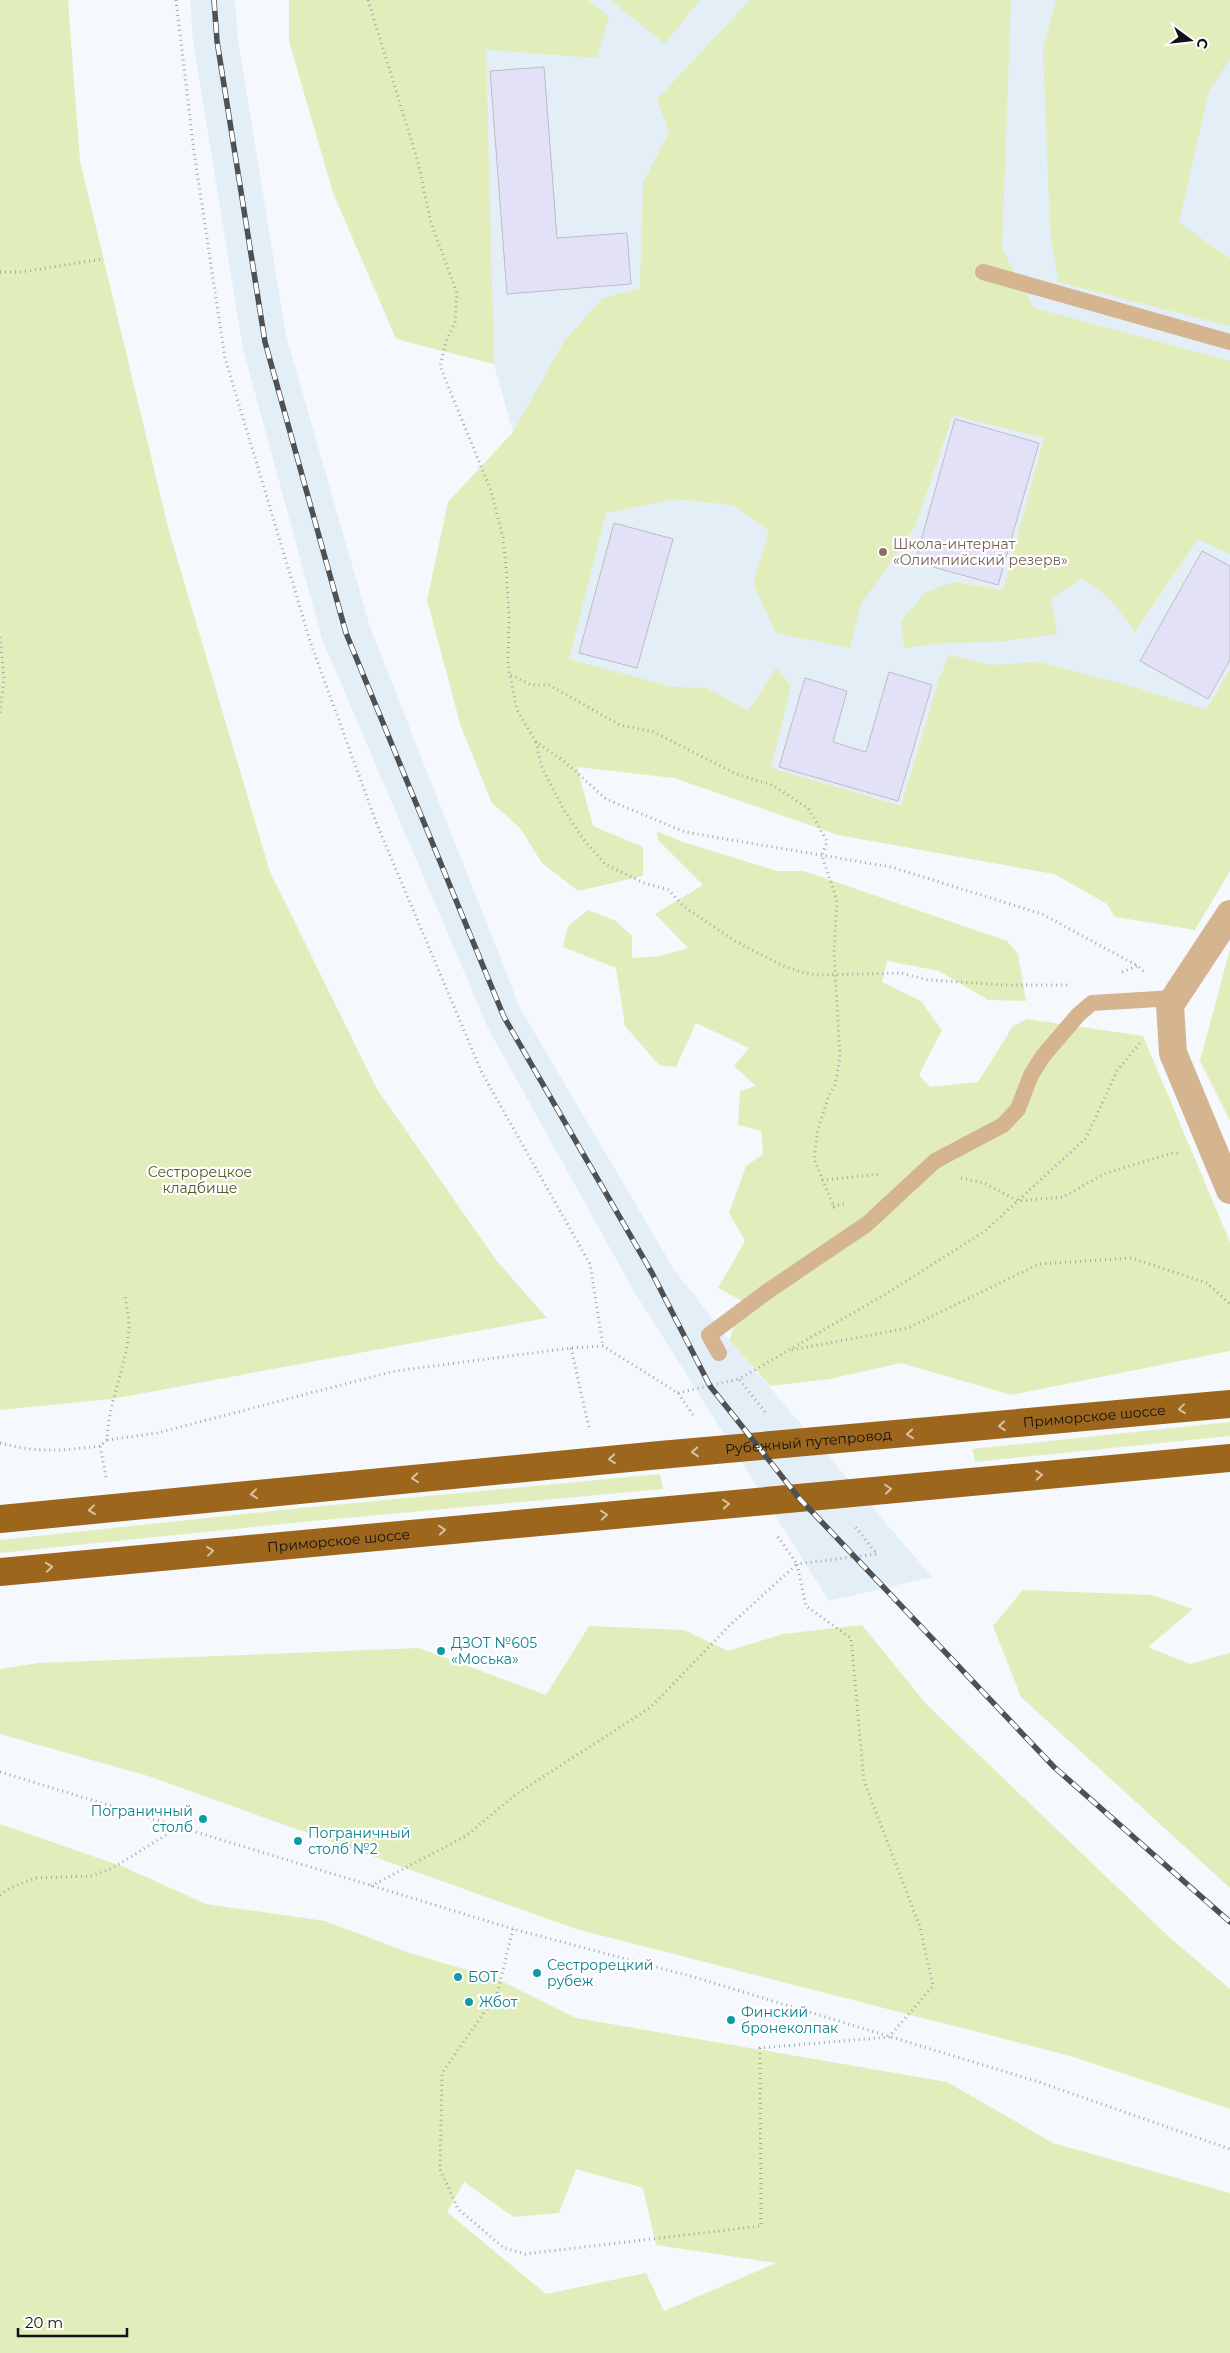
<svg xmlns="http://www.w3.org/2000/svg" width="1230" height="2353" font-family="Montserrat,sans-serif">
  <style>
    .built { fill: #e4eef7 }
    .green { fill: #e2edbc; fill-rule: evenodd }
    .building { fill: #e3e1f8; stroke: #bdbcc1 }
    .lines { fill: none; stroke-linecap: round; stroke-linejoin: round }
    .path { stroke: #a4a7aa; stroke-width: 3; stroke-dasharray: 1 4; stroke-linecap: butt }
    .lane { stroke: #d5b490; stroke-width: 16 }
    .street { stroke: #d5b490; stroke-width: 28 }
    .highway { stroke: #9d661d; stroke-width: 28 }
    .rail-casing { stroke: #4e5153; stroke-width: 5.5 }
    .rail { stroke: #fff; stroke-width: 4; stroke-dasharray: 11; stroke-linecap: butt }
    .oneway { stroke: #d8c2a5 }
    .education-dot { fill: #8d6e63; stroke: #fff; stroke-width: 2 }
    .culture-dot { fill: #0f9aa8; stroke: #fff; stroke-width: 2 }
    .labels { text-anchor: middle; stroke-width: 4.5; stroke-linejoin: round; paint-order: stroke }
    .education-label { font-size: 14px; fill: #785e54; stroke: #fff; text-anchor: start }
    .park-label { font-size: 14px; fill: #525c1e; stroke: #fff }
    .street-label { font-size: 14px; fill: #101213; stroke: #fff }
    .culture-label { font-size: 14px; fill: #0d838f; stroke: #fff; text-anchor: start }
  </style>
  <rect width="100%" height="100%" fill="#f5f9fe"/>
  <path class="built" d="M190 0H235L238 40 286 335 370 627 520 1008 675 1271 729 1340 932 1577 829 1601 632 1288 488 1028 322 639 243 349 193 41Z
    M423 0H1230V849L1206 898 763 773 561 672 513 432 438 166Z"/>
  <path class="green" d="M0 0H68L80 161 169 531 270 872 377 1089 496 1260 547 1318 112 1399 0 1410Z
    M289 0H588L609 17 597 58 486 50 494 364 396 339 333 193 289 41Z
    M610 0H700L665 44Z
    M750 0H1011L1002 249 1034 308 1230 361V554L1198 539 1135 632 1111 600 1083 578 1051 598 1057 634 997 642 945 643 904 648 901 621 926 592 954 582 1003 590 1044 438 953 415 915 527 861 604 850 648 776 633 753 583 769 531 733 505 676 499 606 513 569 659 672 687 707 688 748 711 776 668 791 686 771 768 901 806 939 680 949 655 991 665 1039 662 1131 686 1206 710 1230 670V871L1195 930 1115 917 1107 904 1054 874 838 835 674 778 577 767 593 826 643 847V876L578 891 542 863 520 828 492 803 461 727 427 600 448 502 513 432 565 340 603 298 640 288 643 183 669 132 657 99Z
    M1056 0H1230V59L1209 91 1179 223 1230 258V326L1058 282 1050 231 1043 49Z
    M657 831 683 842 777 871H804L1007 941 1018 954 1026 1001 988 1000 939 971 887 961 882 982 921 1001 942 1030 919 1075 930 1087 978 1082 1013 1026 1027 1019 1143 1036 1230 1242V1351L1011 1395 901 1363 829 1379 770 1386 729 1340 744 1302 718 1288 745 1241 729 1213 746 1166 763 1154 761 1131 738 1125 740 1091 756 1086 734 1066 749 1048 696 1023 676 1067 659 1065 625 1026 616 968 563 947 568 926 588 910 616 921 632 936V958L660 956 688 948 655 914 703 885 658 840Z
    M1230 949V1121L1200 1061Z
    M1230 1422V1436L975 1462 972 1449Z
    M660 1474 663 1489 302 1522 0 1553V1540L301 1508Z
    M1023 1590 1152 1595 1193 1609 1148 1647 1190 1664 1230 1653V1888L1021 1697 993 1626Z
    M862 1625 927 1705 1168 1936 1230 1989V2109L1067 2055 576 1929 148 1776 0 1734V1669L38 1663 419 1648 546 1695 589 1626 684 1630 728 1651 783 1634Z
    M0 1824 124 1867 206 1904 325 1921 410 1953 497 1979 576 2018 947 2082 1053 2143 1230 2193V2353H0ZM576 2169 643 2188 656 2245 776 2263 664 2311 646 2273 546 2294 447 2212 464 2182 514 2217 559 2213Z"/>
  <path class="building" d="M544 67 557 238 627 233 631 284 507 294 490 71Z
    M955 419 1039 443 998 585 915 562Z
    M614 523 673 539 637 668 579 653Z
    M1202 551 1230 566V660L1208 699 1140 661Z
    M889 672 932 685 898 801 779 767 805 678 847 691 833 742 866 752Z"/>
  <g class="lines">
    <path class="path" d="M176 0 194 152 225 358 311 644 376 822 482 1073 590 1264 603 1346
      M368 0 418 162 431 223 457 293 455 322 446 342 440 366 491 491 503 538 506 566 509 617 508 666 517 710 536 742 565 762 606 799 685 832 891 867 1042 914 1138 966 1144 972
      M0 272H21L103 259
      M0 637 4 678 0 713
      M511 675 531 685H549L620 725 654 732 736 774 772 785 808 808 827 841 822 856 837 900 834 951 840 1057 835 1085 829 1095 818 1129 814 1159 836 1212
      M536 742 542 768 564 810 584 840 605 864 644 883 669 890 683 906 735 941 783 966 804 973 820 975 901 973 928 980 1007 985H1070
      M1122 972 1137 966
      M961 1178 984 1183 1018 1201 1063 1197 1106 1173 1173 1153 1181 1154
      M822 1180 881 1174
      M833 1206 845 1204
      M571 1348 589 1428
      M792 1350 908 1328 1039 1264 1131 1258 1207 1283 1230 1304
      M678 1393 739 1379
      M765 1412 739 1379 884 1295 985 1231 1086 1138 1117 1071 1140 1043
      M107 1440 157 1433 395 1371 571 1348 603 1346 678 1393 695 1418
      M0 1443C39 1453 60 1451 100 1446
      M106 1477 100 1446 107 1440C108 1401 128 1364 129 1325 129 1315 126 1304 125 1294
      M0 1772 513 1929 694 1977 1039 2082 1230 2149
      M371 1886 466 1836 515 1795 651 1707 730 1625 797 1564 776 1534
      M0 1895 10 1888 36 1878 92 1876 111 1869 179 1827
      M513 1929 497 1994 442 2073 440 2169 458 2209 504 2248 525 2254 761 2226 760 2048 889 2037 933 1986 920 1927 864 1781 851 1638 806 1606 797 1564 877 1554 854 1525"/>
    <path class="lane" d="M983 272 1230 342
      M719 1353 709 1335 768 1291 867 1224 935 1161 1003 1125 1018 1109 1031 1075 1043 1056 1078 1015 1092 1003 1174 998"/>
    <path class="street" d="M1230 914 1170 1005 1173 1053 1230 1190"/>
    <g class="highway">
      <path id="s1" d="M0 1519 660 1455 1230 1404"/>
      <path id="s2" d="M0 1572 1230 1458"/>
    </g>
    <defs>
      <path id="rail" d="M214 0 217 41 265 342 346 633 504 1017 652 1273 710 1386 799 1498 1054 1767 1230 1922"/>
    </defs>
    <use href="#rail" class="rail-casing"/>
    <use href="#rail" class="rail"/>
  </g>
  <defs><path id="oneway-chevron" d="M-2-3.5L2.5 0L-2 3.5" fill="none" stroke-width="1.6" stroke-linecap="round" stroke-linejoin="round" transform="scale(1.25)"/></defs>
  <g class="oneway">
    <use href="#oneway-chevron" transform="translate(1182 1409) rotate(174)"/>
    <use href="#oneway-chevron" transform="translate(1002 1426) rotate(175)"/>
    <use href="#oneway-chevron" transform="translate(910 1434) rotate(175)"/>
    <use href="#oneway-chevron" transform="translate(695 1452) rotate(175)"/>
    <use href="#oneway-chevron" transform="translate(612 1459) rotate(175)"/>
    <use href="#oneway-chevron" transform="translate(1039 1475) rotate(-5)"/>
    <use href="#oneway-chevron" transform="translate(415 1478) rotate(175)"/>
    <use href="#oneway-chevron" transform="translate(888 1489) rotate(-5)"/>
    <use href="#oneway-chevron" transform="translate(254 1494) rotate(174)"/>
    <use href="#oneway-chevron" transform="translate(726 1504) rotate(-5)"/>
    <use href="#oneway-chevron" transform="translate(92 1510) rotate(174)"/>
    <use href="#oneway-chevron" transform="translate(604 1515) rotate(-5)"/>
    <use href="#oneway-chevron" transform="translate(442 1530) rotate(-5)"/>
    <use href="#oneway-chevron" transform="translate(210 1551) rotate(-6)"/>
    <use href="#oneway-chevron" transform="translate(49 1567) rotate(-6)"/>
  </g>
  <circle class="education-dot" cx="883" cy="552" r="5"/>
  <g class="culture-dot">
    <circle cx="441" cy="1651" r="5"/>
    <circle cx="203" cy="1819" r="5"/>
    <circle cx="298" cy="1841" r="5"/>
    <circle cx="537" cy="1973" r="5"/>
    <circle cx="458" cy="1977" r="5"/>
    <circle cx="469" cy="2002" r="5"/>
    <circle cx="731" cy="2020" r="5"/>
  </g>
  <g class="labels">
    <g class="education-label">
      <text x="893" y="549">Школа-интернат<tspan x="893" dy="16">«Олимпийский резерв»</tspan></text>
    </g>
    <g class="park-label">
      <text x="200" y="1177">Сестрорецкое<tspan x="200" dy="16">кладбище</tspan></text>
    </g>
    <g class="street-label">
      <text dy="5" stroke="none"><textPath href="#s1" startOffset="1099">Приморское шоссе</textPath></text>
      <text dy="5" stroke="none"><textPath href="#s1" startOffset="812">Рубежный путепровод</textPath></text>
      <text dy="5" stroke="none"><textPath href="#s2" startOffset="340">Приморское шоссе</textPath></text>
    </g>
    <g class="culture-label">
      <text x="451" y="1648">ДЗОТ №605<tspan x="451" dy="16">«Моська»</tspan></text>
      <text x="193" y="1816" text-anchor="end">Пограничный<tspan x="193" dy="16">столб</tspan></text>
      <text x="308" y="1838">Пограничный<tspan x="308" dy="16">столб №2</tspan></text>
      <text x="547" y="1970">Сестрорецкий<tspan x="547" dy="16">рубеж</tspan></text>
      <text x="468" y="1982">БОТ</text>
      <text x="479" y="2007">Жбот</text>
      <text x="741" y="2017">Финский<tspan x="741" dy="16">бронеколпак</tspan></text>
    </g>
  </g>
  <g transform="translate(1190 40) rotate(105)" stroke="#ffffff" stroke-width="4" paint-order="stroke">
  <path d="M0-4L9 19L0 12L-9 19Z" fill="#101213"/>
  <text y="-8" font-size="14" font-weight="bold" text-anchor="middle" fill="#101213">С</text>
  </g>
  <path d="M18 2328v8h109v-8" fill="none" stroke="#101213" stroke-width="2.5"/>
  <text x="25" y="2328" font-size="15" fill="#101213" stroke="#ffffff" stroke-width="4" paint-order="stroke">20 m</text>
</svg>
